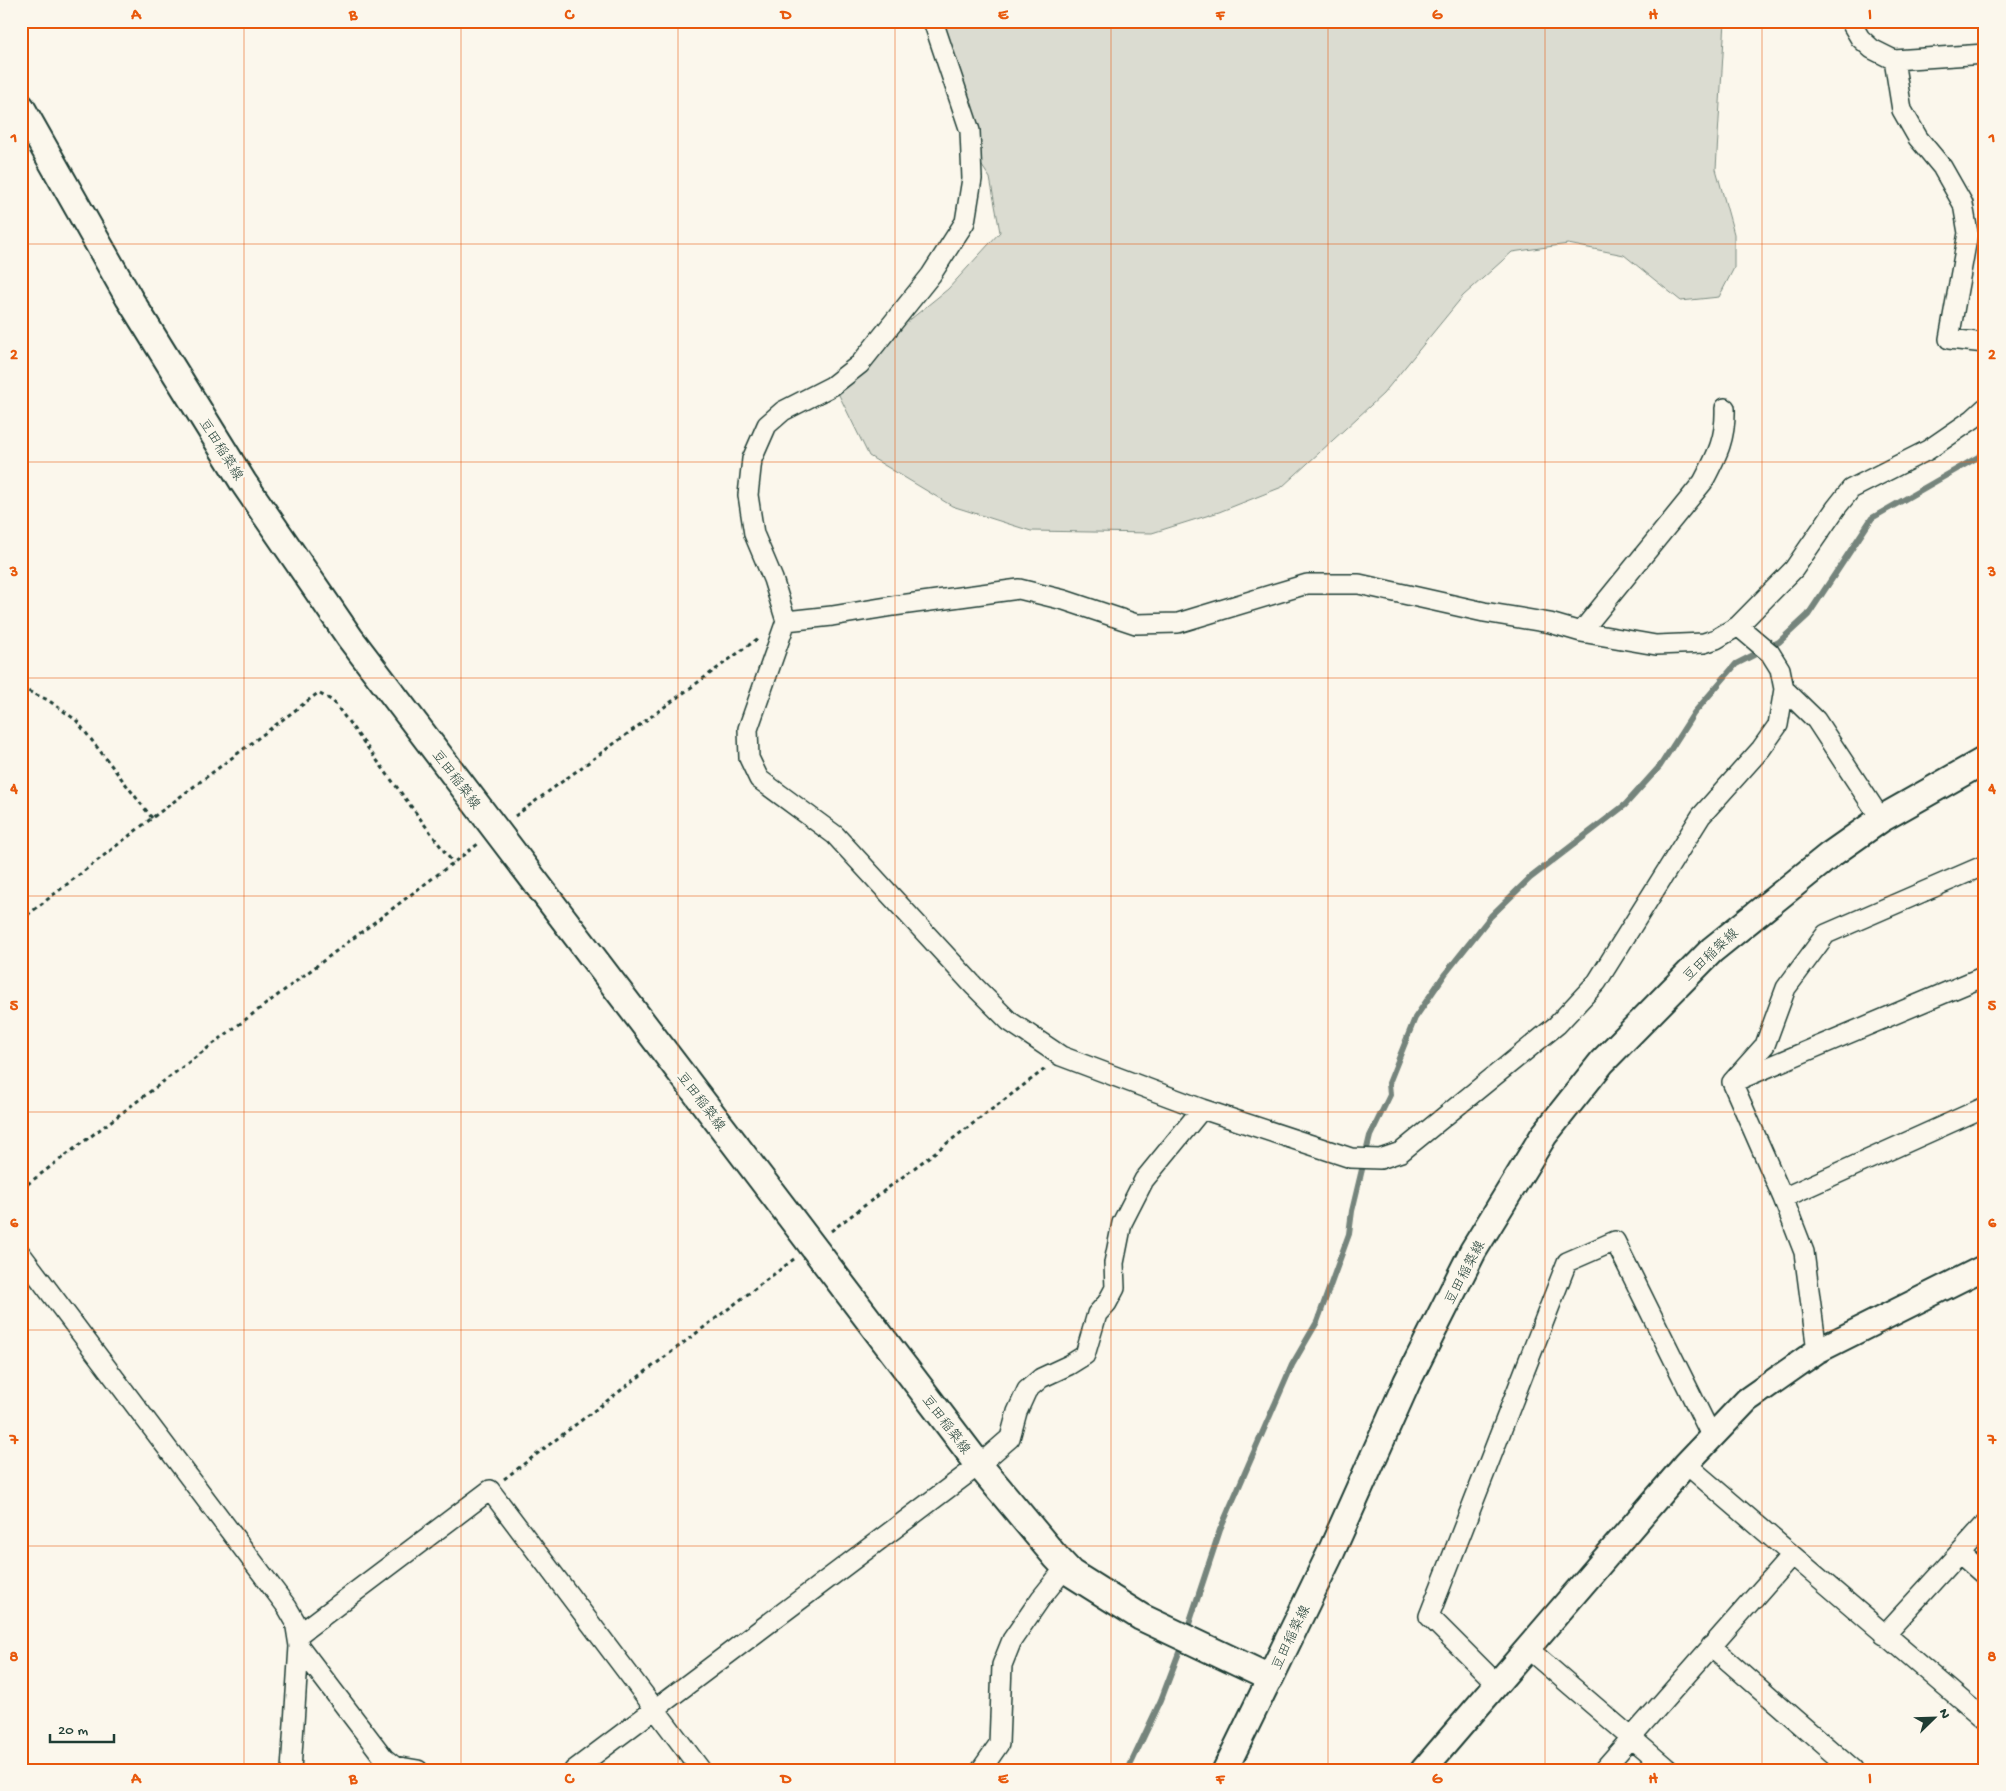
<svg xmlns="http://www.w3.org/2000/svg" width="2006" height="1791" font-family="'Gochi Hand','Klee One',sans-serif">
  <style>
    .green { fill: #dbdcd1; stroke: #7d8c82 }
    .lines { fill: none; stroke-linecap: round; stroke-linejoin: round }
    .stream { stroke: #74847b; stroke-width: 6 }
    .minor-casing { stroke: #1f3d34; stroke-width: 22 }
    .tertiary-casing { stroke: #1f3d34; stroke-width: 28 }
    .secondary-casing { stroke: #1f3d34; stroke-width: 30 }
    .path { stroke: #1f3d34; stroke-width: 3; stroke-dasharray: 4 4; stroke-linecap: butt }
    .minor { stroke: #fbf7ec; stroke-width: 19 }
    .tertiary { stroke: #fbf7ec; stroke-width: 24 }
    .secondary { stroke: #fbf7ec; stroke-width: 26 }
    .grid { fill: none; stroke: #e8590c; stroke-width: 1; stroke-opacity: 0.55 }
    .labels { text-anchor: middle; stroke-width: 5; stroke-linejoin: round; paint-order: stroke }
    .street-label { font-size: 14px; fill: #1f3d34; stroke: #fbf7ec }
    .neatline { fill: none; stroke: #e8590c; stroke-width: 2 }
    .grid-label { font-size: 16px; text-anchor: middle; font-weight: bold; fill: #e8590c }
  </style>
  <rect width="100%" height="100%" fill="#fbf7ec"/>
  <filter id="ink" filterUnits="userSpaceOnUse"><feTurbulence type="fractalNoise" baseFrequency=".02" numOctaves="2"/><feDisplacementMap in="SourceGraphic" scale="10" xChannelSelector="R" yChannelSelector="G"/><feConvolveMatrix kernelMatrix="1 2 1 2 8 2 1 2 1" color-interpolation-filters="sRGB"/></filter>
  <g filter="url(#ink)">
    <path class="green" d="M940 21H1725L1716 169 1734 234V268L1719 297 1681 301 1624 255 1568 244 1512 252 1463 296 1383 394 1282 487 1219 512 1152 533 1031 531 952 506 869 456 837 391 896 331 948 289 1000 232 990 178 960 133 942 51Z"/>
    <g class="lines">
      <path class="stream" d="M1186 1633 1220 1530 1292 1365 1317 1322 1349 1234 1352 1211 1370 1136 1390 1095 1389 1083 1415 1018 1445 974 1491 916 1530 878 1625 805 1660 766 1694 713 1736 664 1779 642 1808 615 1872 518 1985 453
        M1128 1770 1161 1700 1183 1642"/>
      <defs>
        <path id="minor" d="M933 21 970 131 972 179 965 222 931 275 860 364 832 386 783 411 767 425 752 459 748 495 754 534 773 579 786 621 748 729 749 758 759 779 835 835 974 986 1009 1021 1061 1056 1202 1109 1351 1158 1380 1159 1401 1152 1557 1025 1597 982 1701 816 1761 749 1778 725 1784 689 1780 669 1770 653 1738 626
          M1850 21 1860 38 1872 49 1894 60 1985 54
          M1894 60 1902 110 1918 138 1942 167 1963 204 1968 233 1949 339 1985 343
          M786 621 832 616 893 606 1019 589 1064 600 1136 624 1178 623 1307 584H1359L1484 612 1550 623 1581 632 1656 645 1704 643 1716 639 1738 626 1794 569 1836 508 1851 489 1928 450 1973 419 1985 408
          M1581 632 1703 482C1717 455 1726 439 1725 408
          M1784 689 1816 720 1881 819
          M1738 1080 1985 976
          M1732 1082 1765 1045 1786 988 1826 934 1985 865
          M1732 1082 1783 1198 1804 1252 1817 1351
          M1783 1198 1985 1107
          M21 1254 287 1607 295 1621 299 1646 291 1770
          M1686 1464 1985 1720
          M1985 1524 1959 1553 1985 1576
          M298 1635 490 1490 701 1770
          M1884 1635 1959 1553
          M299 1646 384 1758 394 1766 418 1770
          M1711 1646 1853 1770
          M1527 1648 1669 1770
          M1496 1683 1429 1616 1567 1262 1615 1241 1712 1437
          M574 1770 979 1465 1010 1438 1017 1412 1027 1390 1041 1378 1069 1365 1085 1355 1097 1314 1107 1303 1115 1288 1114 1263 1122 1223 1144 1180 1202 1109
          M981 1770 999 1744 1002 1665 1012 1640 1041 1598 1065 1568
          M1603 1770 1791 1556"/>
        <path id="tertiary" d="M1225 1770 1270 1678
          M1423 1770 1686 1464 1747 1400 1817 1351 1985 1267"/>
        <path id="secondary" d="M21 107 129 298 243 482 350 638 979 1465 1055 1556 1071 1573 1141 1617 1270 1678 1332 1550 1407 1382 1473 1251 1544 1135 1602 1062 1712 950 1830 855 1881 819 1985 760"/>
      </defs>
      <use href="#minor" class="minor-casing"/>
      <use href="#tertiary" class="tertiary-casing"/>
      <use href="#secondary" class="secondary-casing"/>
      <path class="path" d="M21 688 48 700 76 720 152 818
        M515 816 760 637
        M21 920 152 818 318 693 333 701 453 863
        M21 1189 478 844
        M831 1231 1045 1069
        M504 1479 794 1259"/>
      <use href="#minor" class="minor"/>
      <use href="#tertiary" class="tertiary"/>
      <use href="#secondary" class="secondary"/>
    </g>
  </g>
  <path class="grid" d="M244 21V1770M461 21V1770M678 21V1770M895 21V1770M1111 21V1770M1328 21V1770M1545 21V1770M1762 21V1770M21 244H1985M21 462H1985M21 678H1985M21 896H1985M21 1112H1985M21 1330H1985M21 1546H1985"/>
  <g class="labels">
    <g class="street-label">
      <text transform="translate(222 449) rotate(58)" y="5">豆田稲築線</text>
      <text transform="translate(457 779) rotate(53)" y="5">豆田稲築線</text>
      <text transform="translate(1710 954) rotate(-43)" y="5">豆田稲築線</text>
      <text transform="translate(702 1101) rotate(53)" y="5">豆田稲築線</text>
      <text transform="translate(1464 1272) rotate(-62)" y="5">豆田稲築線</text>
      <text transform="translate(947 1424) rotate(53)" y="5">豆田稲築線</text>
      <text transform="translate(1290 1637) rotate(-64)" y="5">豆田稲築線</text>
    </g>
  </g>
  <rect width="2006" height="1791" fill="none" stroke="#fbf7ec" stroke-width="55"/>
  <g transform="translate(1934 1718) rotate(67)" stroke="#fbf7ec" stroke-width="4" paint-order="stroke">
  <path d="M0-4L9 19L0 12L-9 19Z" fill="#1f3d34"/>
  <text y="-8" font-size="14" font-weight="bold" text-anchor="middle" fill="#1f3d34">N</text>
  </g>
  <path d="M50 1734v8h64v-8" fill="none" stroke="#1f3d34" stroke-width="2.5"/>
  <text x="58" y="1734" font-size="15" fill="#1f3d34" stroke="#fbf7ec" stroke-width="4" paint-order="stroke">20 m</text>
  <rect x="28" y="28" width="1950" height="1736" class="neatline"/>
  <g class="grid-label">
    <text x="136" y="19">A</text>
    <text x="353" y="19">B</text>
    <text x="569" y="19">C</text>
    <text x="786" y="19">D</text>
    <text x="1003" y="19">E</text>
    <text x="1220" y="19">F</text>
    <text x="1437" y="19">G</text>
    <text x="1653" y="19">H</text>
    <text x="1870" y="19">I</text>
    <text x="14" y="142">1</text>
    <text x="1992" y="142">1</text>
    <text x="14" y="359">2</text>
    <text x="1992" y="359">2</text>
    <text x="14" y="576">3</text>
    <text x="1992" y="576">3</text>
    <text x="14" y="793">4</text>
    <text x="1992" y="793">4</text>
    <text x="14" y="1010">5</text>
    <text x="1992" y="1010">5</text>
    <text x="14" y="1227">6</text>
    <text x="1992" y="1227">6</text>
    <text x="14" y="1444">7</text>
    <text x="1992" y="1444">7</text>
    <text x="14" y="1661">8</text>
    <text x="1992" y="1661">8</text>
    <text x="136" y="1783">A</text>
    <text x="353" y="1783">B</text>
    <text x="569" y="1783">C</text>
    <text x="786" y="1783">D</text>
    <text x="1003" y="1783">E</text>
    <text x="1220" y="1783">F</text>
    <text x="1437" y="1783">G</text>
    <text x="1653" y="1783">H</text>
    <text x="1870" y="1783">I</text>
  </g>
</svg>
